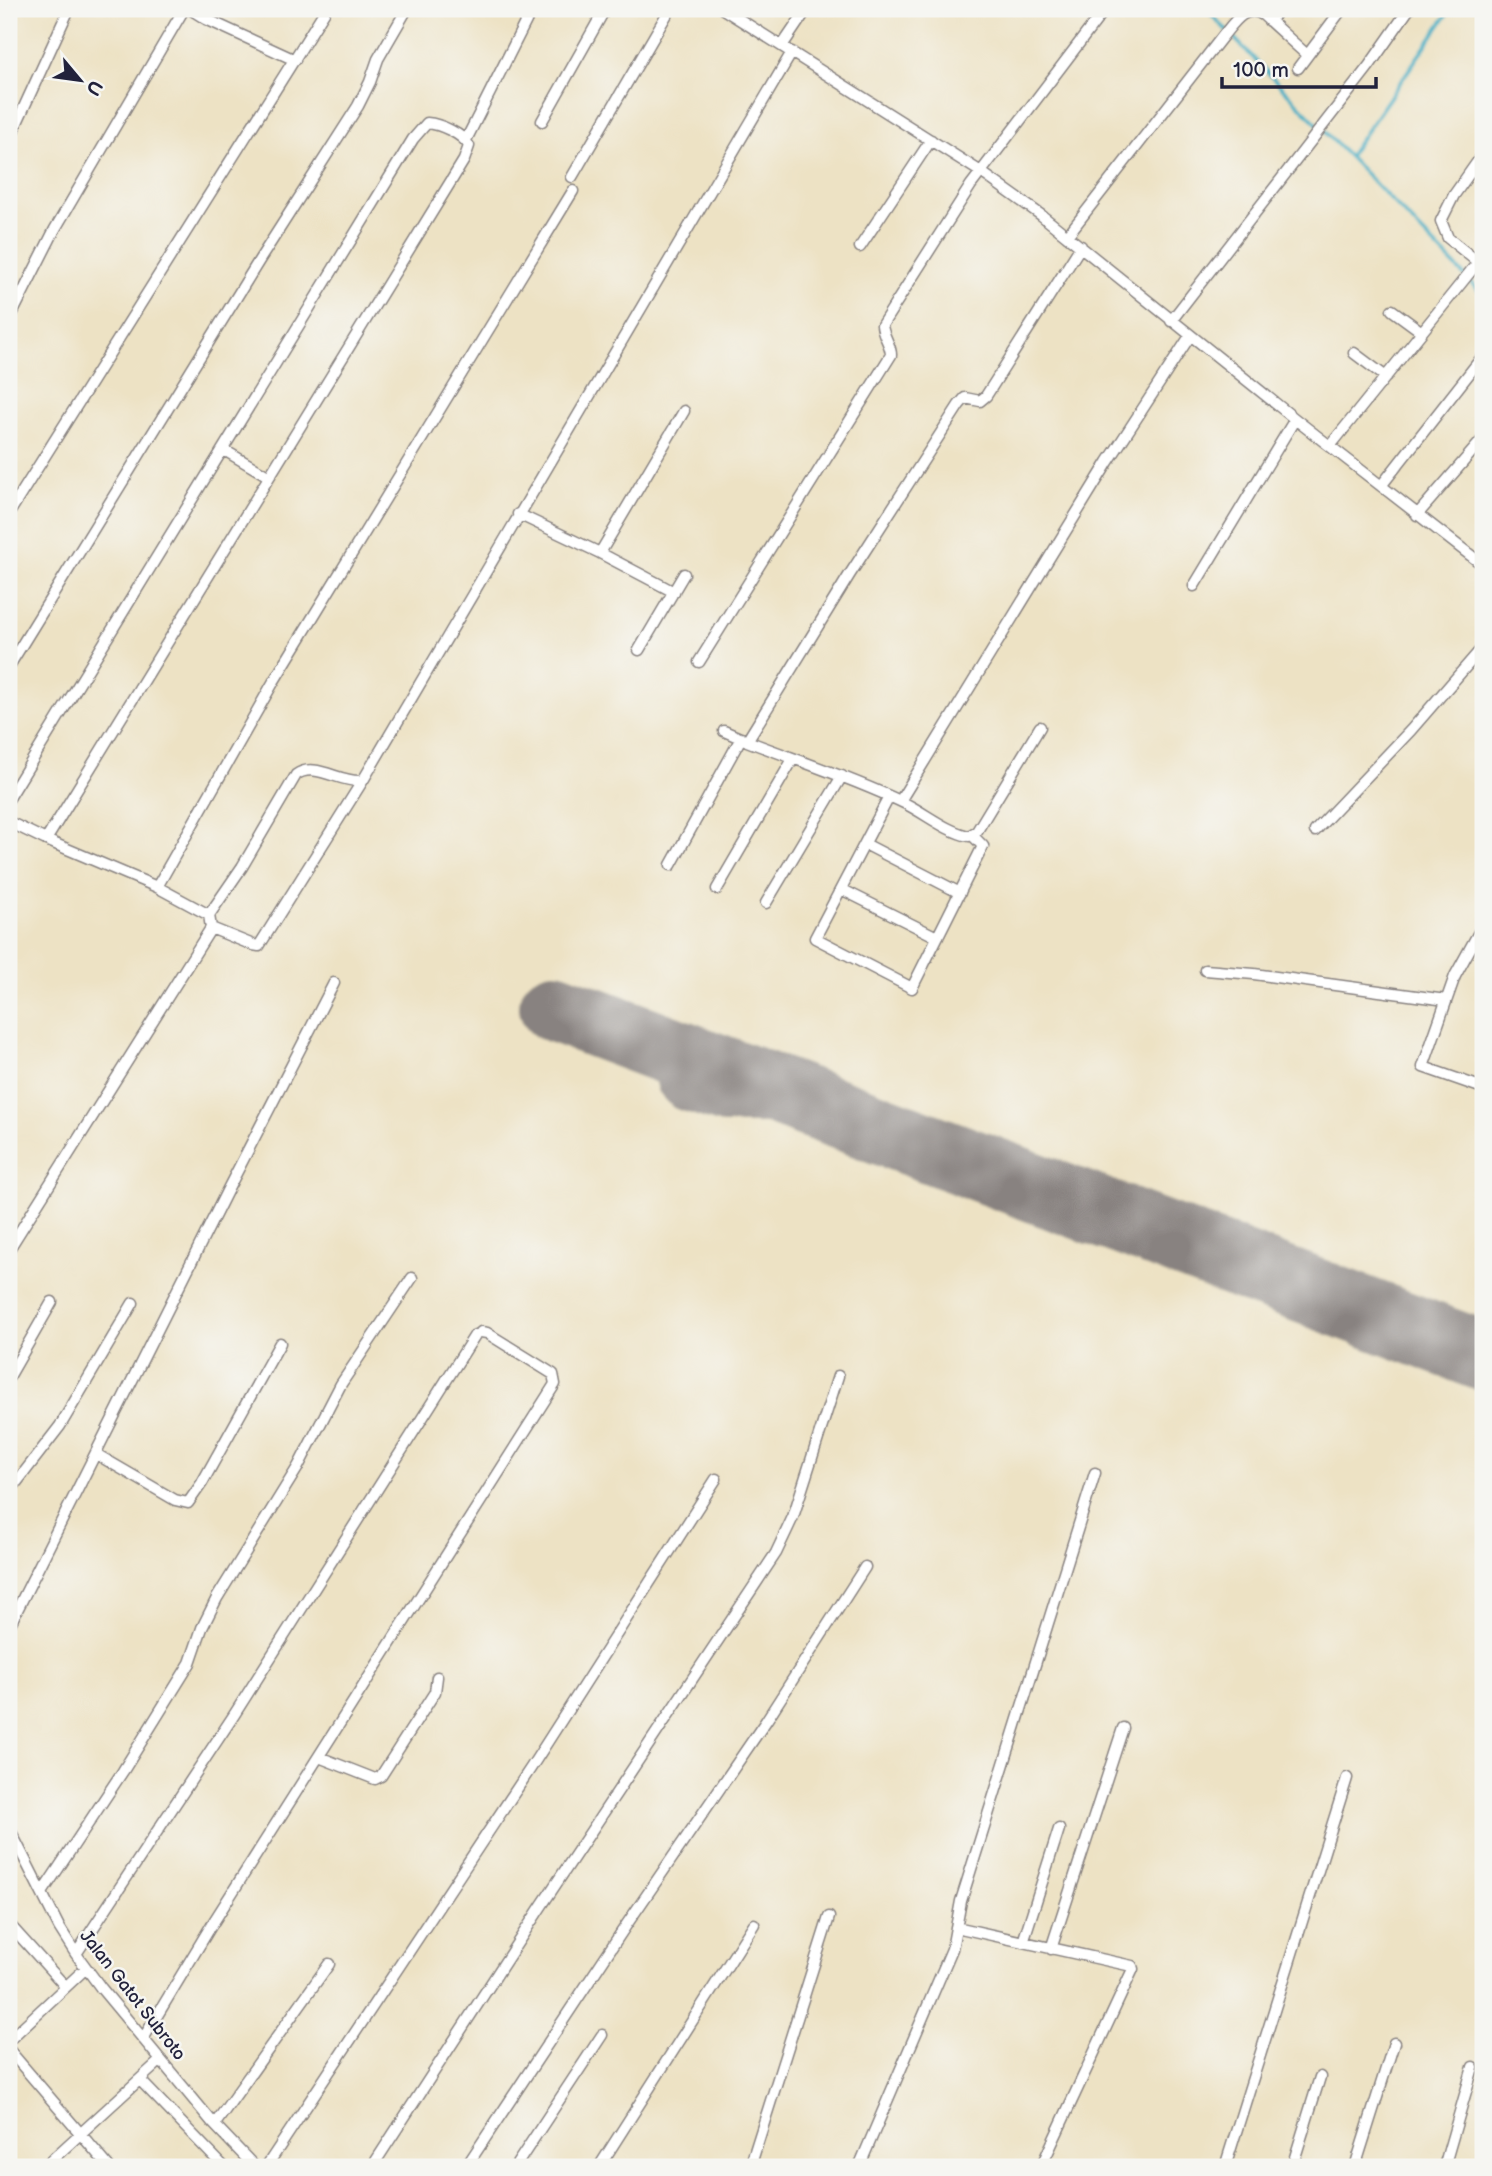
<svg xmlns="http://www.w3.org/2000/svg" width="1492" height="2176" font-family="'Balsamiq Sans',sans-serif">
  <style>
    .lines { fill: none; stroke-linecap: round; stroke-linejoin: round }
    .stream { stroke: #46afc5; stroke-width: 3.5 }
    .taxiway { stroke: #888280; stroke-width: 28 }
    .runway { stroke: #888280; stroke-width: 70 }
    .minor-casing { stroke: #888280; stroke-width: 13 }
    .minor { stroke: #fff; stroke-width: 10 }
    .labels { text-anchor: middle; stroke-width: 5; stroke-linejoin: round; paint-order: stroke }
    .street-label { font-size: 18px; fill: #22223b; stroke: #f6f6f2 }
  </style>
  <rect width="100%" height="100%" fill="#f6f6f2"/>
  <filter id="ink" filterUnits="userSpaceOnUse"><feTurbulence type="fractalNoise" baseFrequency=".0143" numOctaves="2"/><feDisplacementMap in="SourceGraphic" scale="14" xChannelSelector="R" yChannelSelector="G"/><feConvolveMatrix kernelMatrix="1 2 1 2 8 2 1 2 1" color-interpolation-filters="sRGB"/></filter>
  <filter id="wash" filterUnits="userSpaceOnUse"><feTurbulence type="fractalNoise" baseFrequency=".00686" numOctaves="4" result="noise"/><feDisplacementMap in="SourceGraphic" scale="28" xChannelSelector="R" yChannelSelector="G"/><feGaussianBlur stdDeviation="1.57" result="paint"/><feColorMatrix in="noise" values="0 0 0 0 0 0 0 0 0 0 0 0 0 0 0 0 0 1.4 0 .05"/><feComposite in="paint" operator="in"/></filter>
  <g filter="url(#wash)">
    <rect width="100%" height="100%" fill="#ede2c4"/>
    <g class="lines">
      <path class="stream" d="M1206 9 1483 295
        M1349 156 1451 9"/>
      <path class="taxiway" d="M676 1053 669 1077 671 1085 681 1096 723 1110H793L844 1116"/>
      <path class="runway" d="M554 1007 1483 1356"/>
    </g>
  </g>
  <g filter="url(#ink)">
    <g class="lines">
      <defs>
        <path id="minor" d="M190 9 206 19
          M212 9 206 19 295 60
          M723 9 981 172 1041 215 1295 419 1483 565
          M1269 21 1279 9
          M782 46 807 9
          M1298 68 1342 9
          M542 121 605 9
          M9 140 69 9
          M466 140 532 9
          M572 177 670 9
          M1067 236 1222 37C1233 24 1245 3 1263 15L1307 55
          M860 247 931 140
          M1479 263 1448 238 1441 221 1454 195 1483 154
          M1392 310 1422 332
          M9 320 55 229 184 9
          M1171 321 1369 66 1409 9
          M1354 353 1386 377
          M1330 446 1483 256
          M224 450 268 476
          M1381 486 1483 356
          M9 513 326 9
          M518 514 600 553 684 411
          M1417 515 1483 439
          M600 553 674 592
          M1194 586 1295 419
          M639 650 684 574
          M699 662 891 355C891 344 883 337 882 325L971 185 1105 9
          M9 666 260 259 358 106 370 82 378 59 407 9
          M1040 727 977 831 969 836C945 831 924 812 902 802 852 778 799 761 747 741L850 574 959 405 965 398 980 401 986 396 1081 246
          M724 731 745 740
          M889 797 815 938 912 988 983 846 972 835
          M9 798 413 139 427 123C440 124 463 134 469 146L464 160 46 840 9 822
          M900 801 1108 462 1190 336
          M1315 831 1411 730 1483 647
          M46 840 157 887 209 915
          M865 844 960 893
          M671 865 741 738
          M157 887 274 681 573 191
          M717 889 793 759
          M841 889 937 937
          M766 903 842 776
          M1483 925 1455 976 1423 1067 1483 1088
          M211 928 253 945 259 946 365 777 792 52
          M1205 970 1254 974 1446 1000
          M9 1249 211 928 209 915 242 867 296 775C314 761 340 783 361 781L365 777
          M9 1377 52 1302
          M96 1454 175 1500 188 1503 202 1483 280 1343
          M9 1492 60 1426 133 1303
          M9 1626 227 1191 334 983
          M319 1757 375 1779 381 1776 435 1692 437 1677
          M9 1828 59 1927 76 1954 101 1988 213 2123 255 2167
          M42 1893 123 1771 190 1663 202 1628 217 1598 298 1467 341 1384 412 1278
          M9 1924 65 1986
          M956 1927 1132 1966 1133 1969 1041 2167
          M1023 1942 1059 1829
          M1051 1949 1123 1728
          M76 1954 234 1715 475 1335
          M143 2039 211 1926 555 1384 553 1374 487 1333 481 1332
          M9 2040 86 1968
          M9 2050 109 2167
          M140 2080 224 2167
          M215 2124 329 1964
          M44 2167 161 2060
          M266 2167 532 1766 716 1479
          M372 2167 540 1908 776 1553 793 1517 838 1376
          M466 2167 627 1924 766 1721 865 1567
          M515 2167 602 2035
          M599 2167 754 1924
          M750 2167 829 1917
          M859 2167 952 1949 961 1901 1095 1473
          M1225 2167 1347 1778
          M1292 2167 1320 2077
          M1355 2167 1394 2043
          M1444 2167 1473 2067"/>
      </defs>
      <use href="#minor" class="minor-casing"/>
      <use href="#minor" class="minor"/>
    </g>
  </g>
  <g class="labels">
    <g class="street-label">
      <text transform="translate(133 1995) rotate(52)" y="6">Jalan Gatot Subroto</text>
    </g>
  </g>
  <rect width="1492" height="2176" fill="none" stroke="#f6f6f2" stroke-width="35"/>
  <g transform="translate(80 80) rotate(119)" stroke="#f6f6f2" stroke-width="5" paint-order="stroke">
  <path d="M0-5L12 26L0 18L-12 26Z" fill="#22223b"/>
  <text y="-10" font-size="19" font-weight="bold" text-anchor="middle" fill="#22223b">U</text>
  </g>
  <path d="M1222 77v10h154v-10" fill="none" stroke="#22223b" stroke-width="3.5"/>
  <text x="1233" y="77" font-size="21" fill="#22223b" stroke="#f6f6f2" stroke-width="5" paint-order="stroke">100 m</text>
</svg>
